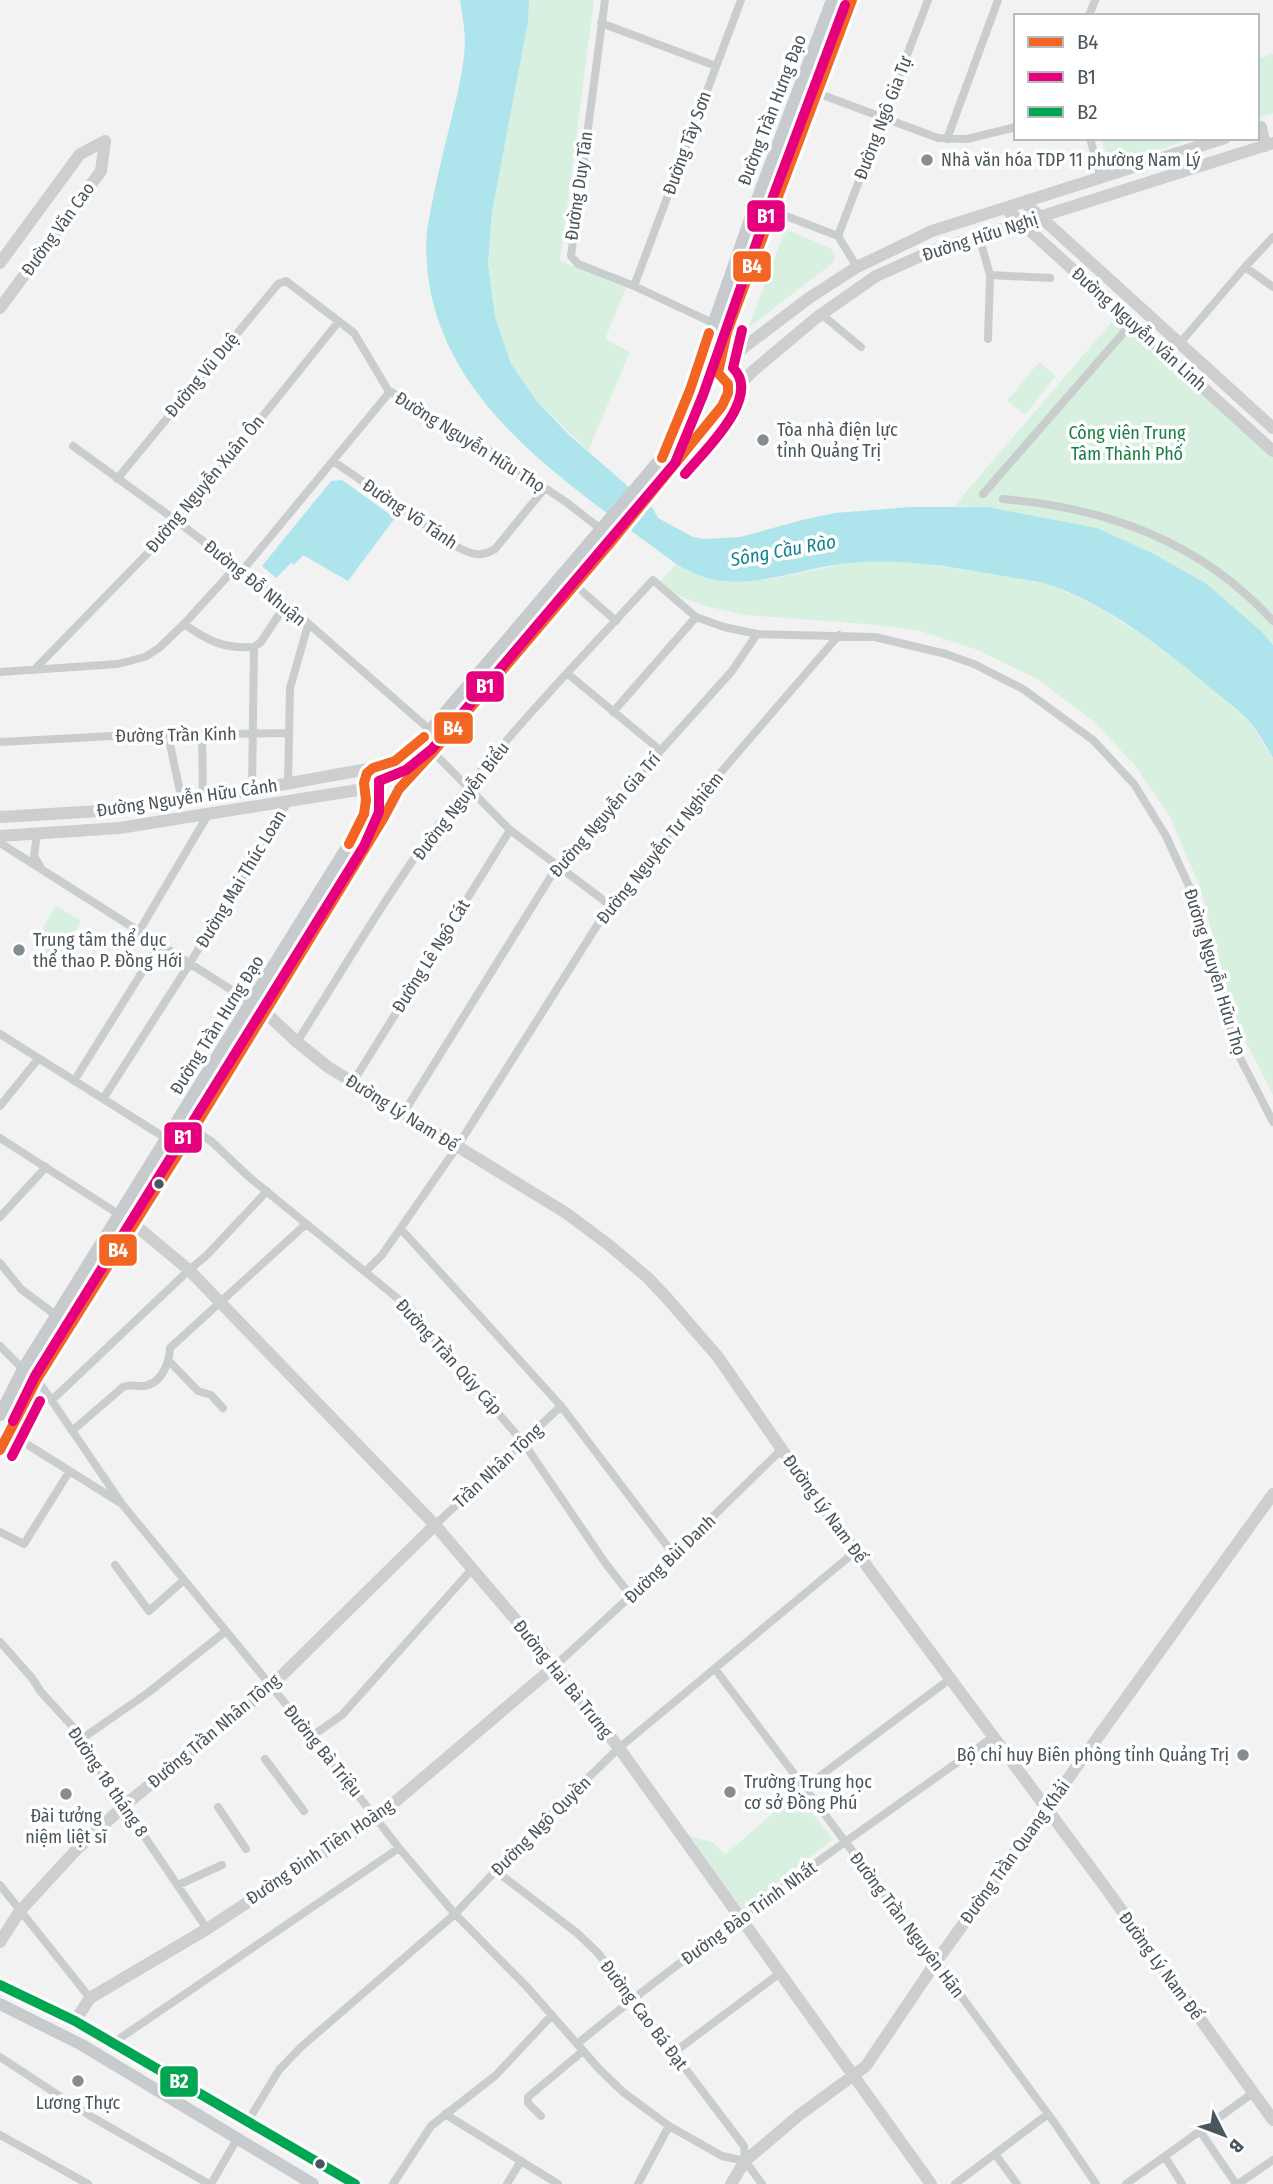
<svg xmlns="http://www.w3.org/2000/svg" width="1273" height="2184" font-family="'Fira Sans Condensed',sans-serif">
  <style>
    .green { fill: #d8f0df }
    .water { fill: #aee5ec }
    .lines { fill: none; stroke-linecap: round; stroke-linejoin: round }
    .street { stroke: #cacdce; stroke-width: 8 }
    .secondary { stroke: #ccced0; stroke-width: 12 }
    .primary { stroke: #c8cbcd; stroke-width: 12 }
    .bus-1-casing { stroke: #fff; stroke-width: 16 }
    .bus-2-casing { stroke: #fff; stroke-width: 16 }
    .bus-3-casing { stroke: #fff; stroke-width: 16 }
    .bus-1 { stroke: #f26522; stroke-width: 10 }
    .bus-2 { stroke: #e5007d; stroke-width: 10 }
    .bus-3 { stroke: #00a651; stroke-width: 10 }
    .poi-dot { fill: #858d92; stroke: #fff; stroke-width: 2.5 }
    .bus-dot { fill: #4a565e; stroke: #fff; stroke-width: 2.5 }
    .labels { text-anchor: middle; stroke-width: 7; stroke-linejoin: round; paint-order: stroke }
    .street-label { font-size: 18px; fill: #4a565e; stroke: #fff }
    .poi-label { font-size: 18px; fill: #4a565e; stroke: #fff; text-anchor: start }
    .park-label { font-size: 18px; fill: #1b7e44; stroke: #fff }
    .water-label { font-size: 19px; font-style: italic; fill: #128291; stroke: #fff }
    .line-badge { stroke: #fff; stroke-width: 2.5 }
    .badge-label { font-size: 19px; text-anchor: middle; font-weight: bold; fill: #fff }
  </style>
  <rect width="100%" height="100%" fill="#f2f2f2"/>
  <path class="green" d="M529 0H594L560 261 626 288 605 339 630 352 588 451 536 400 511 365 495 317 488 262 492 212 528 22Z
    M1273 54V113L1257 118V59Z
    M1101 138H1194L1110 166Z
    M788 230 830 248C835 253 836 257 833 263L748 328 783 236Z
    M1116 317 1273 450V645L1261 631 1207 584 1152 553 1097 528 988 507 954 506Z
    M1039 362 1056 376 1025 415 1007 401Z
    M896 560 981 572 1049 584 1096 606 1152 641 1206 684 1250 722 1273 758V1095L1246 1042 1232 1007 1200 887 1170 817 1133 763 1093 721 1037 679 978 650 917 630 866 624 745 615 701 605 676 594 659 583 676 564 689 572 766 580 848 563Z
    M56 906 81 921 57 961 32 946Z
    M796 1793 833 1839 743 1910 690 1836 714 1843 725 1855Z"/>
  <path class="water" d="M460 0H529L528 22 492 212 488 263 495 317 511 364 536 400 569 435 652 507 658 518 693 537 704 539 740 537 802 520 835 513 910 507H988L1097 528 1152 553 1207 584 1261 631 1273 645V758C1266 746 1259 733 1250 722 1240 711 1226 701 1214 691 1167 651 1109 605 1050 585 1036 580 1018 579 1003 576 953 567 902 558 851 563 788 568 736 602 676 564 581 492 454 416 430 289 427 271 425 249 427 231 433 194 442 157 451 121 457 96 464 69 465 42 465 29 462 14 460 0Z
    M342 480 395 518 348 581 303 555 294 565 291 563 276 578 262 566 331 481Z"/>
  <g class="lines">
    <path class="street" d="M605 0 571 256 578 264 634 286 713 323
      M1089 16 1095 0
      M601 23 716 66
      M817 93 938 138 967 139 1016 127
      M1090 138 1101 178
      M947 139 998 0
      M773 211 838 236 857 267
      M838 236 928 0
      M979 236 990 275 988 339
      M1245 267 1273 287
      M990 275 1050 278
      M634 286 741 0
      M821 314 861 347
      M1180 343 1245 267 1273 237
      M73 446 178 522 286 604 430 730
      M333 461 459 548C473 555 482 557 495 549L545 488
      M117 479 278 284 286 281 354 333 388 390 485 448 566 502 602 530
      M983 494 1132 323
      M1003 499C1108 508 1201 542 1273 621
      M242 571 388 394V390
      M575 585 616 621
      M184 624C208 641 224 649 254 647
      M34 670 178 522 339 321
      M0 672 118 664 145 657 159 648 184 624 236 567
      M568 674 660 750
      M613 712 696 617
      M202 734 203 798
      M168 735 182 801
      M0 742 131 735 288 733
      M433 752 510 830 610 905
      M288 784 290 688 308 625
      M252 790 254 647 261 642 286 604
      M37 834 34 856 40 866
      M0 843 252 1003
      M138 933 209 813
      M0 1034 167 1139
      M297 1042C348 962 396 878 455 803 516 725 586 653 653 580L696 617 724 627 757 634 875 637 946 654 974 664 1023 689 1093 740 1134 784 1166 836 1194 897 1237 1052 1273 1122
      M74 1081 159 945
      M353 1082 510 830
      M103 1099 190 963 289 800
      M0 1106 38 1059
      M403 1114 558 865 732 671 757 634
      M193 1130 211 1141 249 1177 413 1311 439 1345 523 1442 606 1564 631 1596
      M0 1138 120 1215
      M0 1217 46 1167
      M401 1229 561 1406 674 1555
      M0 1263 21 1289 57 1316
      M366 1271 382 1255 457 1147 610 905 691 807 839 635
      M0 1346 23 1369
      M170 1362 198 1391 211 1395 223 1408
      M37 1379 122 1504 312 1736 399 1848 455 1914 528 1988 600 2070 623 2092 669 2126 722 2156 745 2161
      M52 1400 189 1270 207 1255 267 1191
      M72 1431 123 1387C130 1384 132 1386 140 1386 160 1387 169 1365 170 1348L306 1224
      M9 1433 119 1502
      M435 1525 561 1406
      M0 1532 24 1544 69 1472
      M115 1565 149 1611 184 1580
      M0 1642 32 1678 41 1692 83 1738 101 1772 207 1929
      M555 1666 650 1578 782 1449
      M715 1669 936 1962 1054 2122 1096 2184
      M312 1736 342 1715 473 1568
      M83 1738 149 1692 226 1631
      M265 1759 304 1811
      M804 1788 950 1679
      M218 1807 246 1849
      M496 1871 577 1933 598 1953 744 2146 745 2161 762 2184
      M0 1885 90 1998
      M178 1885 222 1865
      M113 2043 399 1848
      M577 2044C710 1935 853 1837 993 1737
      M673 2053 780 1973
      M0 2057 92 2117 209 2184
      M445 2114 558 2184
      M541 2116 528 2103V2097L583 2051
      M248 2121 279 2070 301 2047 455 1914 536 1828 619 1748 856 1551
      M1200 2131 1236 2184
      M0 2135 88 2184
      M995 2154 1017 2184
      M1165 2157 1182 2184
      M211 2184 237 2139
      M393 2184 431 2126 496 2075 552 2015
      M507 2184 521 2161
      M638 2184 669 2126
      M955 2184 1048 2114
      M1126 2184 1253 2093
      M1238 2184 1273 2160"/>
    <path class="secondary" d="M1261 127 1265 146
      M1024 202 1273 428
      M1005 208 1273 451
      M0 263 80 154 105 141
      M0 308 101 171 105 141
      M718 373 743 348 809 298 857 267 932 231 1225 138
      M725 399 753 371 816 318 876 276 932 251 1273 143
      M0 817 116 810 252 790 373 768
      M0 836 119 828 364 789
      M266 1013 297 1042 328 1067 566 1213 609 1245 648 1278 666 1297 718 1357 805 1483 1102 1883 1273 2120
      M135 1225 189 1270 435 1525 555 1666 619 1748 931 2184
      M0 1942 19 1912 78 1848 125 1805 271 1686 435 1525
      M75 2021 90 1998 207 1929 376 1818 555 1666
      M731 2184 745 2161 798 2116 866 2066 936 1962 1273 1494"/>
    <path class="primary" d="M718 373 727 332 852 0
      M685 404 686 417C693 426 701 425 710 420
      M383 766 414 746 430 730 663 456 690 390 755 205 832 0
      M399 789 433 752 612 541 710 420 719 411 728 388 726 380 718 373 705 376 692 387
      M0 1415 23 1369 352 839 364 817 366 793
      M0 1450 37 1379 193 1130 383 819C388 810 396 799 399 789 410 751 337 768 372 799L385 802 396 795
      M0 1985 75 2021 355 2184
      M0 2004 82 2045 313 2184"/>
    <defs>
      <path id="bus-1" d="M662 458 690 390 709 333
        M349 844 364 814 366 800 364 783 367 773 373 768 395 761 424 737
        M0 1450 37 1379 193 1130 383 819 399 789 433 752 612 541 722 406 728 393V384L718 373 727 332 852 0"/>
      <path id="bus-2" d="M685 474C703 452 763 397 733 368L742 330
        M13 1421 35 1376 364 846 379 812V781L406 770 432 749 675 463 703 395 768 210 845 5
        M12 1456 40 1401"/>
      <path id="bus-3" d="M0 1985 75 2021 355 2184"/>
    </defs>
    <use href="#bus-1" class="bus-1-casing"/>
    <use href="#bus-2" class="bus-2-casing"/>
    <use href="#bus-3" class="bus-3-casing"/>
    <use href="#bus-1" class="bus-1"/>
    <use href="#bus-2" class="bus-2"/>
    <use href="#bus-3" class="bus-3"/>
  </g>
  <g class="poi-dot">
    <circle cx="927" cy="160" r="7"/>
    <circle cx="763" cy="440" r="7"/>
    <circle cx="19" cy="950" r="7"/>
    <circle cx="1243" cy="1755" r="7"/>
    <circle cx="730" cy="1792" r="7"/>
    <circle cx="66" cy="1794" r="7"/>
    <circle cx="78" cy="2081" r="7"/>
  </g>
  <g class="bus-dot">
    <circle cx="159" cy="1184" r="6"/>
    <circle cx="320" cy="2164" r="6"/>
  </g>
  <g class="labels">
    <g class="street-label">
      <text transform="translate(772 110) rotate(-69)" y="6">Đường Trần Hưng Đạo</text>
      <text transform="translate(883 118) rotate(-69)" y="6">Đường Ngô Gia Tự</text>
      <text transform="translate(687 143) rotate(-70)" y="6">Đường Tây Sơn</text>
      <text transform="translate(579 186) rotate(-82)" y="6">Đường Duy Tân</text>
      <text transform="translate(58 229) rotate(-54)" y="6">Đường Văn Cao</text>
      <text transform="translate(980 237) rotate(-18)" y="6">Đường Hữu Nghị</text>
      <text transform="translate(1139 329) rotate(42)" y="6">Đường Nguyễn Văn Linh</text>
      <text transform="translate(202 375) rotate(-50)" y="6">Đường Vũ Duệ</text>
      <text transform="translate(470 442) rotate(32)" y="6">Đường Nguyễn Hữu Thọ</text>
      <text transform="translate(205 484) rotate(-50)" y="6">Đường Nguyễn Xuân Ôn</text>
      <text transform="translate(410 514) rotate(34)" y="6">Đường Võ Tánh</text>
      <text transform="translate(255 583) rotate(39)" y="6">Đường Đỗ Nhuận</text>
      <text transform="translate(176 735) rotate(-1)" y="6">Đường Trần Kinh</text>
      <text transform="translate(187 798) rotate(-8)" y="6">Đường Nguyễn Hữu Cảnh</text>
      <text transform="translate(461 801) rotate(-52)" y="6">Đường Nguyễn Biểu</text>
      <text transform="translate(605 815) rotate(-49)" y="6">Đường Nguyễn Gia Trí</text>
      <text transform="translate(660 848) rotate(-51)" y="6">Đường Nguyễn Tư Nghiêm</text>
      <text transform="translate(241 879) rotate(-59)" y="6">Đường Mai Thúc Loan</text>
      <text transform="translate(431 956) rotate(-58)" y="6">Đường Lê Ngô Cát</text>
      <text transform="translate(1215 972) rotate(73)" y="6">Đường Nguyễn Hữu Thọ</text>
      <text transform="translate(217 1025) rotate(-58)" y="6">Đường Trần Hưng Đạo</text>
      <text transform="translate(402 1113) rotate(32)" y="6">Đường Lý Nam Đế</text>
      <text transform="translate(449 1357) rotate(48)" y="6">Đường Trần Qúy Cáp</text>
      <text transform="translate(498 1466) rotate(-43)" y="6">Trần Nhân Tông</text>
      <text transform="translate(825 1509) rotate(54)" y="6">Đường Lý Nam Đế</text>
      <text transform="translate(670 1559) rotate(-44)" y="6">Đường Bùi Danh</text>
      <text transform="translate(563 1679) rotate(51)" y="6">Đường Hai Bà Trưng</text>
      <text transform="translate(214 1731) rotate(-40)" y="6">Đường Trần Nhân Tông</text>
      <text transform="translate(323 1751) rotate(51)" y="6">Đường Bà Triệu</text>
      <text transform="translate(108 1782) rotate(56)" y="6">Đường 18 tháng 8</text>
      <text transform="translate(541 1826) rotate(-45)" y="6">Đường Ngô Quyền</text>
      <text transform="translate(320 1852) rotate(-34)" y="6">Đường Đinh Tiên Hoàng</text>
      <text transform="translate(1015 1852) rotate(-54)" y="6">Đường Trần Quang Khải</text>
      <text transform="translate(749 1913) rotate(-36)" y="6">Đường Đào Trinh Nhất</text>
      <text transform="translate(907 1925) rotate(53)" y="6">Đường Trần Nguyên Hãn</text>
      <text transform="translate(1161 1966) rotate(54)" y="6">Đường Lý Nam Đế</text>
      <text transform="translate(644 2015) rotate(53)" y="6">Đường Cao Bá Đạt</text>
    </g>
    <g class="poi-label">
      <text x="941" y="166">Nhà văn hóa TDP 11 phường Nam Lý</text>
      <text x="777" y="436">Tòa nhà điện lực<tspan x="777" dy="21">tỉnh Quảng Trị</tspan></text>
      <text x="33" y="946">Trung tâm thể dục<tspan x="33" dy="21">thể thao P. Đồng Hới</tspan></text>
      <text x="1229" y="1761" text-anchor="end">Bộ chỉ huy Biên phòng tỉnh Quảng Trị</text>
      <text x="744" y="1788">Trường Trung học<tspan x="744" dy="21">cơ sở Đồng Phú</tspan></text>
      <text x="66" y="1822" text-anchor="middle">Đài tưởng<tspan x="66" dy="21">niệm liệt sĩ</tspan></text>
      <text x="78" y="2109" text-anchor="middle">Lương Thực</text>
    </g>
    <g class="park-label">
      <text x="1127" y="439">Công viên Trung<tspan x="1127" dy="21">Tâm Thành Phố</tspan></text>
    </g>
    <g class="water-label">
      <text transform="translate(783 550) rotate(-10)" y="7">Sông Cầu Rào</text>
    </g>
  </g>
  <g class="line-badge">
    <rect x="746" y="199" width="40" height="34" rx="7" fill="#e5007d"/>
    <rect x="732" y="250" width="40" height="33" rx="7" fill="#f26522"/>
    <rect x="465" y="670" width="40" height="33" rx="7" fill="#e5007d"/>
    <rect x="433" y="711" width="41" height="34" rx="7" fill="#f26522"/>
    <rect x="163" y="1121" width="40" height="33" rx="7" fill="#e5007d"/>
    <rect x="98" y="1233" width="40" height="34" rx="7" fill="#f26522"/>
    <rect x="159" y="2065" width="40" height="33" rx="7" fill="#00a651"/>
  </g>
  <g class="badge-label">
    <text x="766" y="223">B1</text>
    <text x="752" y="273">B4</text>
    <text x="485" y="693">B1</text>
    <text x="453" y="735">B4</text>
    <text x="183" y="1144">B1</text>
    <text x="118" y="1257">B4</text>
    <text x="179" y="2088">B2</text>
  </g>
  <rect x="1014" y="14" width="245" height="126" fill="#ffffff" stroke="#b7bbbf" stroke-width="2"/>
  <rect x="1028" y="37" width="35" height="10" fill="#f26522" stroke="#b7bbbf" stroke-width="2"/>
  <text x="1077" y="49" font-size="21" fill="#4a565e">B4</text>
  <rect x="1028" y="72" width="35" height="10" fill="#e5007d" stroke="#b7bbbf" stroke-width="2"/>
  <text x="1077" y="84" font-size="21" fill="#4a565e">B1</text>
  <rect x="1028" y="107" width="35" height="10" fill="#00a651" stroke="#b7bbbf" stroke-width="2"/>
  <text x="1077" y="119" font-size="21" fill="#4a565e">B2</text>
  <g transform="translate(1224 2135) rotate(132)" stroke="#ffffff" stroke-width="5" paint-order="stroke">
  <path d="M0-5L12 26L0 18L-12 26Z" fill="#4a565e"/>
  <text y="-10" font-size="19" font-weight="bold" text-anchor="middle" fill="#4a565e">B</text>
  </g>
</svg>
